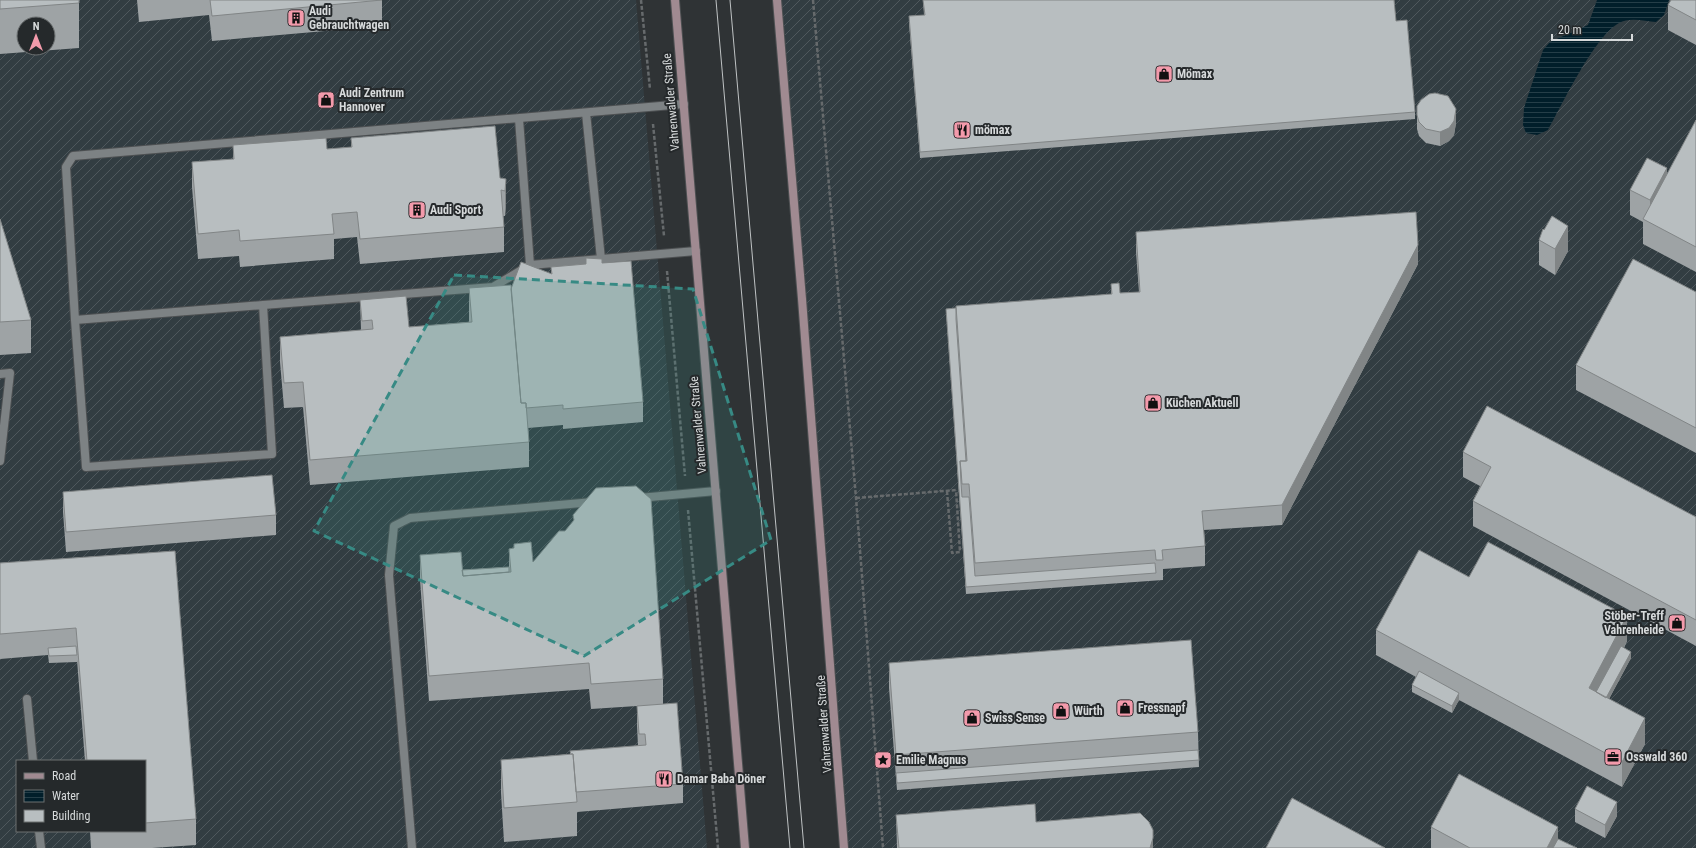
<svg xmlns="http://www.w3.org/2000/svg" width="1696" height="848" font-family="'Roboto Condensed',sans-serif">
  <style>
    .industrial { fill: url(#industrial-furrows); fill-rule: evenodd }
    .water { fill: url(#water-rules) }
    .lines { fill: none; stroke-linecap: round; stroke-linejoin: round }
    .service-casing { stroke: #4d5052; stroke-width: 10 }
    .secondary-casing { stroke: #4d5052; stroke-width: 10 }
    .path { stroke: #666a6c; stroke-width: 2.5; stroke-dasharray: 4 2; stroke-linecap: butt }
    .service { stroke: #7d8284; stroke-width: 8 }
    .secondary { stroke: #a08a91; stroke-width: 8 }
    .tram { stroke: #bfc3c4; stroke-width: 1 }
    .wall { fill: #9ea3a5; fill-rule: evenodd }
    .shaded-wall { fill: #818586 }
    .building { fill: #b8bec0; stroke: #818586 }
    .marked { fill: #378a84; fill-opacity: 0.2; stroke: #378a84; stroke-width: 3; stroke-dasharray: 8 5; stroke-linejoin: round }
    .labels { text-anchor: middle; stroke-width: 4; stroke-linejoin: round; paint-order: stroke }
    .poi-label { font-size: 12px; font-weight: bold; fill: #d7dadb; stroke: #25292b; text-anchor: start }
    .street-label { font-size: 12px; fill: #d7dadb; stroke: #25292b }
  </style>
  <defs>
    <pattern id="industrial-furrows" width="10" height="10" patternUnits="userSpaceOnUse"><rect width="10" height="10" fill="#323d42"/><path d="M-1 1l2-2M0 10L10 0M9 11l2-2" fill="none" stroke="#4f585d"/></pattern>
    <pattern id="water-rules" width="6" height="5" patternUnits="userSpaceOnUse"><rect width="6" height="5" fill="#011e2a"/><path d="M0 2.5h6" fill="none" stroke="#253e48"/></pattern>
  </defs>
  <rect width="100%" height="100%" fill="#2f3335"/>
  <path class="industrial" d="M0 0H636L707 848H0ZM24 24H48V48H24ZM17 761H145V831H17Z
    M777 0H1696V848H844Z"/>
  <path class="water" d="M1597 0H1669L1664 15 1656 22C1645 21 1629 17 1619 23 1594 37 1563 103 1548 130L1537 135 1526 133 1523 125 1524 108 1543 50 1550 42 1588 25Z"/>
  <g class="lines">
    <defs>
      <path id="service" d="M586 113 601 259
        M530 265 696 251
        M263 305 493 287 530 265 519 119
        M75 320 263 305 272 454 86 467 75 320 66 167 73 156 684 104
        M0 374 10 373 0 461
        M639 498 716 491
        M27 699 33 761
        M39 831 41 848
        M412 848 389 575 394 526 410 518 593 502"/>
      <path id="secondary" d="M675 0 745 848
        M777 0 802 299 844 848"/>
    </defs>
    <use href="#service" class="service-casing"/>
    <use href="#secondary" class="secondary-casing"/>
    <path class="path" d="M641 0 650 89
      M813 0 856 498 883 848
      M653 124 664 236
      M667 271 685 476
      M947 491 952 553 960 552 956 490
      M856 498 957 490
      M688 510 718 848"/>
    <use href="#service" class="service"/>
    <use href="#secondary" class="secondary"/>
    <path class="tram" d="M716 0 790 848
      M730 0 804 848"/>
  </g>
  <path class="wall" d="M0 0H79V48L0 54ZM24 24H48V48H24Z
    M137 0H382V26L212 41 209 15 139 22Z
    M923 0H1394L1396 21 1415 112V119L920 158 909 23V16L924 15Z
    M1696 0V45L1668 30V5Z
    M1417 115 1456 123 1454 135 1449 141 1440 146 1426 143 1419 136 1417 129Z
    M1696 120V272L1643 244V222L1630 215V190L1667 175Z
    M351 138 500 178 506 179V204L505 216H503L504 227V252L360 264 357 237 334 239V259L240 267 239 256 198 259 192 187V162L233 159V145L327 149 351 147Z
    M0 219 31 320V353L0 355Z
    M1136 232 1418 264 1282 525 1204 530 1205 546V566L1163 569V580L966 594 946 309 1111 294V284L1120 293 1139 292 1136 252Z
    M1539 240 1568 251 1555 275 1539 265Z
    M586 258 602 263 643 402V422L563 429V425L528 428 529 442V467L310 485 303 407 284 408 280 362V337L361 330 360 300 409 327 469 322V288L511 289 551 274V267L586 264Z
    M1696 292V453L1576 390V365Z
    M1463 452 1696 517V646L1473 526V501L1480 486 1463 477Z
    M63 492 276 515V535L66 552 63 512Z
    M514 544 663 679V704L683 784V803L577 812V836L504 842 501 793V760L570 754V751L638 746 637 726V706L591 709 589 689 429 701 420 580V555L462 570 509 567V549L514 548Z
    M175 551 196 819V845L152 848H91L90 831H145V761H85L77 660V662L49 663 48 655 0 659V563Z
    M1469 577 1627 641 1624 648 1631 658 1609 699 1645 744 1622 787 1459 700 1452 713 1412 692V685L1416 677 1376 655V630Z
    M889 663 1198 732 1199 767 897 790 889 688Z
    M1575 809 1617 816 1605 838 1575 822Z
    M896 815 1036 822 1153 848H897Z
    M1431 827 1558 839 1577 848H1431Z"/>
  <path class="shaded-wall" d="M1456 109V123L1454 135 1449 141 1440 146V132Z
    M1667 168V194L1650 222V200Z
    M506 179V204L505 216V191Z
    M1568 226V251L1555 275V249Z
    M1418 245V264L1282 525V505Z
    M1627 616V641L1598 697 1589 688Z
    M1631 652V658L1604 708V701Z
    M1459 693V700L1452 713V706Z
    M1645 718V744L1622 787V762Z
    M1617 802V816L1605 838V825Z
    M1558 827V848H1547Z
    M1153 838V848H1150Z"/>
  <path class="building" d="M0 0H79V3L0 9Z
    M210 0H382L212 16Z
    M923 0H1394L1396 21 1407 20 1415 112 920 152 909 16 925 15Z
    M1671 0H1696V20L1668 5Z
    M1435 93 1448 96 1456 109 1454 121 1449 128 1440 132 1426 129 1419 122 1417 115V106L1421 100 1429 94Z
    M1696 120V247L1643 219Z
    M495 126 500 178 506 179 505 191 501 190 504 227 360 239 357 212 332 214 334 234 240 241 239 230 198 234 192 162 234 159 233 145 326 138 327 149 352 147 351 138Z
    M1647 158 1667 168 1650 200 1630 190Z
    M1416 212 1418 245 1282 505 1202 511 1205 546 1162 550 1163 560H1156L1155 550 975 563 969 484H962L961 470 960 461H967L956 306 1112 294 1111 284 1119 283 1120 293 1140 292 1136 232Z
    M1552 216 1568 226 1555 249 1539 240 1543 229 1544 230Z
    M0 219 31 320 0 322Z
    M586 258 602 259V263L631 261 643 402 563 409V405L526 408V403H521L511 289 521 262 552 274 551 267 586 264Z
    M1633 259 1696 292V428L1576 365Z
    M511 285 521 403H526L529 442 310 460 303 382 284 383 280 337 373 329 372 320 362 321 360 300 406 296 409 327 472 322 469 288Z
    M956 308V319L966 461H960L961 483 962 497H969L975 576 1155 563 1156 573 966 587 946 309Z
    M1487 406 1696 517V620L1473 501 1491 467 1463 452Z
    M272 475 276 515 66 532 63 492Z
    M636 486 651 499 663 679 591 684 589 663 429 676 420 555 461 552 463 576 511 572 509 549 514 548V544L531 542 533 562 559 531H565L574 520 573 515 596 488Z
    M1488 542 1627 616 1589 688 1645 718 1622 762 1376 630 1419 550 1469 577Z
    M175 551 196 819 145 823V761H87L76 628 0 634V563Z
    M509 567V572L463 576 462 570Z
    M1191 640 1198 732 896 755 889 663Z
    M76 646 77 655 49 656 48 648Z
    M1621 646 1631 652 1606 698 1596 692Z
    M1419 671 1459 693 1452 706 1412 685Z
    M677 703 683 784 576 792 573 754H571L570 751 646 745 645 734H639L637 706Z
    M1198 750 1199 760 897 783 896 773Z
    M573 754 577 802 504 808 501 760Z
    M1459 774 1558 827 1547 848H1470L1431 827Z
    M1587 786 1617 802 1605 825 1575 809Z
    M1292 798 1385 848H1266Z
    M1035 804 1036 822 1140 813 1149 822 1153 830V838L1150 848H899L896 815Z
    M1558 839 1577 848H1553Z"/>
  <path class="marked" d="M454 275 693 289 771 540 584 656 314 531Z"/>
  <defs>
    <symbol id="building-square" viewBox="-11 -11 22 22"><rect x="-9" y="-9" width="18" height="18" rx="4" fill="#f39aab" stroke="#25292b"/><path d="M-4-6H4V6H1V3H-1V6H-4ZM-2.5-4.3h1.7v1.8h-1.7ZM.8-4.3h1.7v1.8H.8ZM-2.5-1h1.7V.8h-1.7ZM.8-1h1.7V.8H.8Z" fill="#111"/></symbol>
    <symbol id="shop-square" viewBox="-11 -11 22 22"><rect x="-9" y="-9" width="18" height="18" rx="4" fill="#f39aab" stroke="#25292b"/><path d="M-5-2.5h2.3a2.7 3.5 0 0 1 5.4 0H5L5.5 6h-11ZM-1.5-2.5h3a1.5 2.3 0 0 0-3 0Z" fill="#111"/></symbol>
    <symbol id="restaurant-square" viewBox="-11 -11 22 22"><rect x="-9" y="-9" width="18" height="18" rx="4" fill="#f39aab" stroke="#25292b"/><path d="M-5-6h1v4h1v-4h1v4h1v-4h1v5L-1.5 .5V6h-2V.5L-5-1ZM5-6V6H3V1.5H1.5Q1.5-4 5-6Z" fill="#111"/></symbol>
    <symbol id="office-square" viewBox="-11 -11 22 22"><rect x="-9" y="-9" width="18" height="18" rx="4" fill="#f39aab" stroke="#25292b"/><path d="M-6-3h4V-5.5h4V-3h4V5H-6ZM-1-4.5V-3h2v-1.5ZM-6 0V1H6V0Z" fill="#111"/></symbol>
    <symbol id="sight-square" viewBox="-11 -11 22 22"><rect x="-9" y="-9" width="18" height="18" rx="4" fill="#f39aab" stroke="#25292b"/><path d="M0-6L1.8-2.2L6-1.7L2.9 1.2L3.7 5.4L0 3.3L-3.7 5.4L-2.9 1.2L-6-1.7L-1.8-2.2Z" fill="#111"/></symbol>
  </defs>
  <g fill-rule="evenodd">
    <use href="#building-square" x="286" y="8" width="20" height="20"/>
    <use href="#shop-square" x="1154" y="64" width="20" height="20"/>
    <use href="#shop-square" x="316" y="90" width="20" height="20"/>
    <use href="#restaurant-square" x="952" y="120" width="20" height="20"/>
    <use href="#building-square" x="407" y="200" width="20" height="20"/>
    <use href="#shop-square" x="1143" y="393" width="20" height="20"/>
    <use href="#shop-square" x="1667" y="613" width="20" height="20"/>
    <use href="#shop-square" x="1115" y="698" width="20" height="20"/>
    <use href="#shop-square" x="1051" y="701" width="20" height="20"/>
    <use href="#shop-square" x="962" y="708" width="20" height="20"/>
    <use href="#office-square" x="1603" y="747" width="20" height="20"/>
    <use href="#sight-square" x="873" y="750" width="20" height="20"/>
    <use href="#restaurant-square" x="654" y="769" width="20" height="20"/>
  </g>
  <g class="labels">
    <g class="poi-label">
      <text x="309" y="15">Audi<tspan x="309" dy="14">Gebrauchtwagen</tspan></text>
      <text x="1177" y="78">Mömax</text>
      <text x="339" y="97">Audi Zentrum<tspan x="339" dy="14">Hannover</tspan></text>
      <text x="975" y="134">mömax</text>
      <text x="430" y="214">Audi Sport</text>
      <text x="1166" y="407">Küchen Aktuell</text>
      <text x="1664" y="620" text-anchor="end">Stöber-Treff<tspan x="1664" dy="14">Vahrenheide</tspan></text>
      <text x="1138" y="712">Fressnapf</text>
      <text x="1074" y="715">Würth</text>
      <text x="985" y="722">Swiss Sense</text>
      <text x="1626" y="761">Osswald 360</text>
      <text x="896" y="764">Emilie Magnus</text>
      <text x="677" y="783">Damar Baba Döner</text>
    </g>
    <g class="street-label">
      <text transform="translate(671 102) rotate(-95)" y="4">Vahrenwalder Straße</text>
      <text transform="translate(698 425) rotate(-95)" y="4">Vahrenwalder Straße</text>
      <text transform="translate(824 724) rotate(-94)" y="4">Vahrenwalder Straße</text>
    </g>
  </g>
  <rect x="16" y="760" width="130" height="72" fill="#25292b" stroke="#6c7071"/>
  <rect x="24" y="773" width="20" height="6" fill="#a08a91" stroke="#6c7071"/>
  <text x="52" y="780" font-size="12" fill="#d7dadb">Road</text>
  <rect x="24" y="790" width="20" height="12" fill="url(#water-rules)" stroke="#6c7071"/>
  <text x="52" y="800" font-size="12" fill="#d7dadb">Water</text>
  <rect x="24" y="810" width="20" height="12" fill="#b8bec0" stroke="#6c7071"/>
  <text x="52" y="820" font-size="12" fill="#d7dadb">Building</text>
  <g transform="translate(36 36)"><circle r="19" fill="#25292b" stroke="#6c7071"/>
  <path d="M0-3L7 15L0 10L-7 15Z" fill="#f39aab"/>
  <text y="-6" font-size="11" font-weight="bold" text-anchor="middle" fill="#d7dadb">N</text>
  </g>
  <path d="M1552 34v6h80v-6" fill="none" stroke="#d7dadb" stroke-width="2"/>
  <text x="1558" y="34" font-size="12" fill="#d7dadb" stroke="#25292b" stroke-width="3" paint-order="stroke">20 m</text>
</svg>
